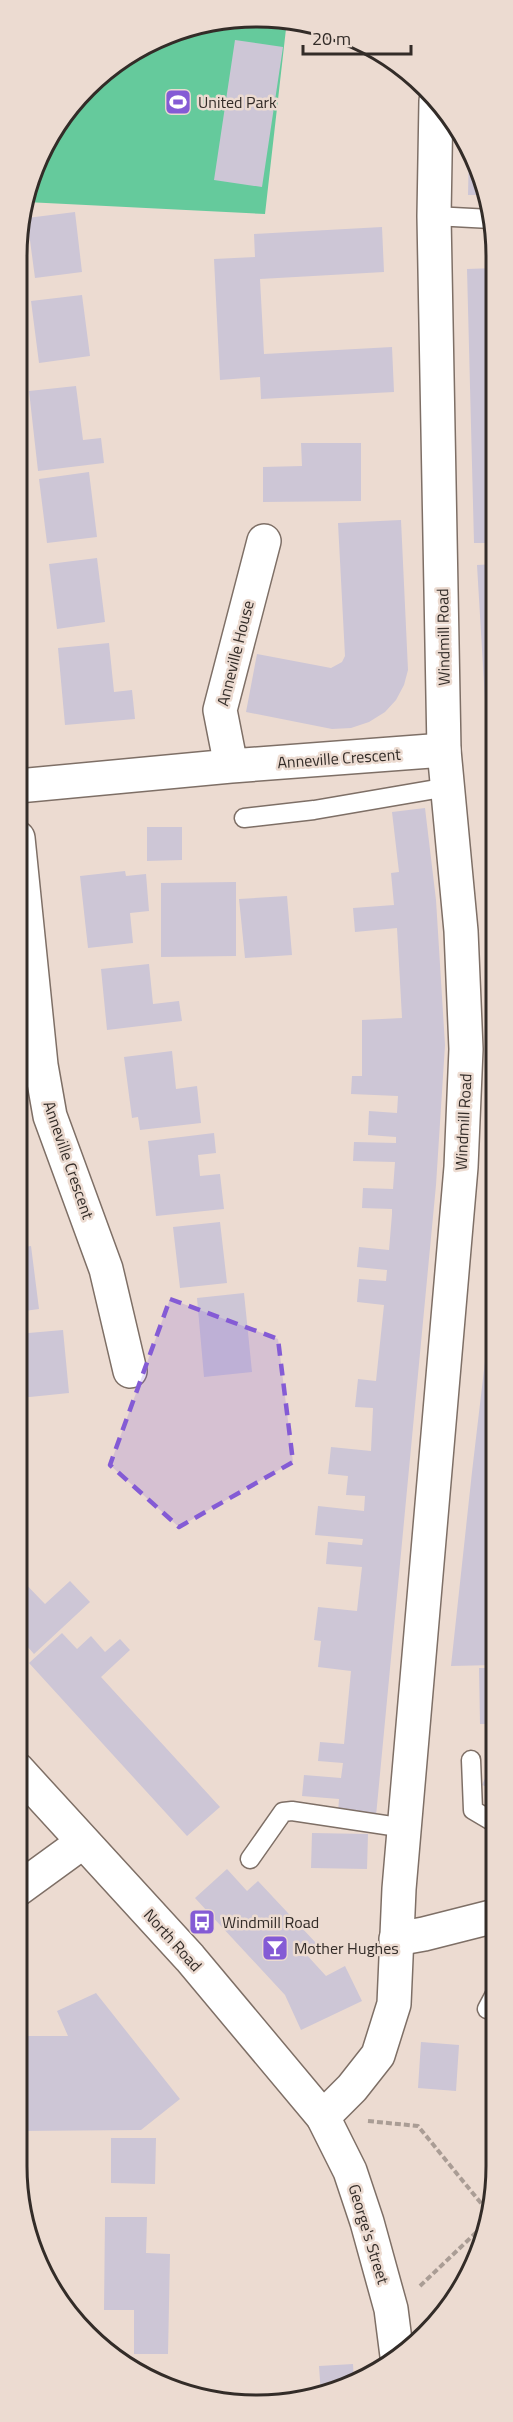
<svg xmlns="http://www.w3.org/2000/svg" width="513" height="2422" font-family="'Titillium Web',sans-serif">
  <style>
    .green { fill: #65ca9c }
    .building { fill: #cdc6d6 }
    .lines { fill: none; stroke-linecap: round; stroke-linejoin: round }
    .service-casing { stroke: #7e6f66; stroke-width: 21 }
    .minor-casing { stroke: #7e6f66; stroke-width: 36 }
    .tertiary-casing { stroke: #7e6f66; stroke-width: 36 }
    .secondary-casing { stroke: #7e6f66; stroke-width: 36 }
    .path { stroke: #aa9d95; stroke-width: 4; stroke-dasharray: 6 3; stroke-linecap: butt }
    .service { stroke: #fff; stroke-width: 18 }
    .minor { stroke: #fff; stroke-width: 33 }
    .tertiary { stroke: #fff; stroke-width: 33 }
    .secondary { stroke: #fff; stroke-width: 33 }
    .marked { fill: #845bd5; fill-opacity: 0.2; stroke: #845bd5; stroke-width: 4.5; stroke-dasharray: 12 8; stroke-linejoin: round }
    .labels { text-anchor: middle; stroke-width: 5; stroke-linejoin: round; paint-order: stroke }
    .poi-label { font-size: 16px; fill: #332c28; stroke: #ecdbd1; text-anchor: start }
    .street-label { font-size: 16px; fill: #332c28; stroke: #ecdbd1 }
    .rim { fill: none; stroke: #332c28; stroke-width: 3 }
  </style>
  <rect width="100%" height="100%" fill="#ecdbd1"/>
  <path class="green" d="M272 20V21L287 20 265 214 26 202 48 137 110 66 194 25Z"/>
  <path class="building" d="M244 21V27L210 25V24Z
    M235 40 283 47 262 187 214 180Z
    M469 151 478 164 485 195H468Z
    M75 212 82 272 35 278 27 218Z
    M382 227 384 272 260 279 264 354 392 347 394 392 261 399 260 377 220 380 214 259 255 257 254 234Z
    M496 268V543H474L467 269Z
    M82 295 90 356 39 363 31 301Z
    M76 386 83 440 101 438 104 463 38 471 29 391Z
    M301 443H361V501L263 502V467L302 466Z
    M89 472 97 537 47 543 39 479Z
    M401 520 408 670 404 685 396 700 385 712 369 722 351 728 332 729 246 712 257 654 331 668 342 662 345 656 338 523Z
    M97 558 105 622 57 629 49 564Z
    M496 564V801H491L477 565Z
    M109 643 114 692 132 690 135 719 65 725 58 648Z
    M425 808 436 900 445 1045 436 1185 376 1816 338 1813 339 1799 302 1796 304 1775 341 1778 343 1763 318 1761 320 1742 344 1744 351 1671 318 1667 321 1641 314 1640 318 1607 357 1611 362 1567 326 1564 328 1542 362 1545 363 1539 315 1535 318 1506 364 1511 365 1496 346 1495 348 1476 328 1474 331 1447 371 1451 373 1408 355 1407 358 1379 376 1381 384 1305 357 1302 359 1279 386 1281 387 1270 357 1267 359 1247 389 1250 392 1214V1209L362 1208 363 1188 393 1189 395 1162 353 1161 354 1142 396 1143V1137L368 1135 369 1111 397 1113 398 1096 351 1094 352 1076H362V1020L402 1018 397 928 355 932 353 908 394 905 391 873 399 872 392 812Z
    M147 827H182V860L147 861Z
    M125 871 126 876 146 874 149 911 130 913 133 943 88 948 80 876Z
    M236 882V956L161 957V883Z
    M287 896 292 955 245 958 239 899Z
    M149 964 153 1004 179 1001 182 1021 107 1030 101 969Z
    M172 1051 176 1089 197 1086 201 1123 140 1130 138 1117 132 1118 124 1057Z
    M214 1133 216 1153 198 1155 200 1176 220 1174 224 1209 156 1216 148 1141Z
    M220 1222 227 1283 180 1288 173 1227Z
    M31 1246 39 1309 17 1312V1248Z
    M494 1285 495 1665 451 1666 472 1472Z
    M244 1293 252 1372 204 1377 197 1298Z
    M63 1330 69 1393 20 1398 17 1334Z
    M17 1575 45 1604 70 1581 90 1602 34 1654 17 1635Z
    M62 1633 77 1649 91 1636 105 1652 120 1639 130 1650 101 1677 220 1807 187 1836 29 1663Z
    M479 1668H495V1724H480Z
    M495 1756V1790L482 1785Z
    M312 1833 368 1834 367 1869 311 1868Z
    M227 1869 247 1891 258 1881 316 1943 305 1953 326 1976 345 1966 362 2001 301 2030 285 1995 195 1898Z
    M96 1993 180 2099 141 2130 17 2131V2036H68L57 2011Z
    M421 2042 459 2045 456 2091 418 2088Z
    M111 2138H156L155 2184 111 2183Z
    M105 2217H147L146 2253 170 2254 168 2354H134V2310H104Z
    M353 2364 354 2381 333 2393 321 2395 319 2366Z"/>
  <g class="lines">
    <defs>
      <path id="service" d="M434 216 491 219
        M244 818 314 810 448 787
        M471 1760 473 1810 495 1823
        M250 1859 283 1812 292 1811 405 1828
        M487 2009 495 1994"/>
      <path id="minor" d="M231 766 220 710 264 541
        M18 786 231 766 444 750
        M18 838 41 1065 50 1116 106 1269 130 1371
        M17 1890 83 1842
        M396 1939 424 1934 495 1916"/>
      <path id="tertiary" d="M323 2117 352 2088 378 2055 394 2004 399 1889 461 1167 466 1049 461 931 444 750 434 216 436 101"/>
      <path id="secondary" d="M17 1769 190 1958 323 2117 350 2171 367 2222 391 2309 397 2356"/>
    </defs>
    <use href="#service" class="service-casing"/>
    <use href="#minor" class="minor-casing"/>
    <use href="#tertiary" class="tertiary-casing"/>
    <use href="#secondary" class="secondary-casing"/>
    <path class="path" d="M368 2121 418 2126 489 2213
      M420 2286 485 2224"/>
    <use href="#service" class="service"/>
    <use href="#minor" class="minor"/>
    <use href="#tertiary" class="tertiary"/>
    <use href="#secondary" class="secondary"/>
  </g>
  <path class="marked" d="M170 1299 278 1339 293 1462 179 1527 110 1465Z"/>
  <defs>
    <symbol id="stadium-square" viewBox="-11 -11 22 22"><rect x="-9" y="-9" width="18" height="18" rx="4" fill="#845bd5" stroke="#ecdbd1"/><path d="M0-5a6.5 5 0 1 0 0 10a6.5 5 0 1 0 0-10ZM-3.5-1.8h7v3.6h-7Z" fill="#fff"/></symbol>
    <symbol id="bus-square" viewBox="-11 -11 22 22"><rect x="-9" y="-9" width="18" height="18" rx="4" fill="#845bd5" stroke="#ecdbd1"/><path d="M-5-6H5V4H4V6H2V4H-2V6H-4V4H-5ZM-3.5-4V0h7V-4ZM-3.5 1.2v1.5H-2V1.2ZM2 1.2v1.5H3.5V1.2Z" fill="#fff"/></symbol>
    <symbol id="bar-square" viewBox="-11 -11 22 22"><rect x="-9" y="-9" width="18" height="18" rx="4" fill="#845bd5" stroke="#ecdbd1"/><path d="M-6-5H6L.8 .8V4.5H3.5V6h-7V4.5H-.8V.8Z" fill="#fff"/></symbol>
  </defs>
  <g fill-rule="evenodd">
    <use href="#stadium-square" x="163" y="87" width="30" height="30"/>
    <use href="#bus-square" x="187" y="1907" width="30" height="30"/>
    <use href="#bar-square" x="260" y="1933" width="30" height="30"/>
  </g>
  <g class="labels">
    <g class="poi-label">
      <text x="198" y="108">United Park</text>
      <text x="222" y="1928">Windmill Road</text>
      <text x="294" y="1954">Mother Hughes</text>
    </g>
    <g class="street-label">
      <text transform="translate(443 637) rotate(-91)" y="6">Windmill Road</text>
      <text transform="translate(235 653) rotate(-76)" y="6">Anneville House</text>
      <text transform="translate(339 758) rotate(-4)" y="6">Anneville Crescent</text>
      <text transform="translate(463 1122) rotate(-87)" y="6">Windmill Road</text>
      <text transform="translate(69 1160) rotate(71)" y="6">Anneville Crescent</text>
      <text transform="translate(173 1940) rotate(48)" y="6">North Road</text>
      <text transform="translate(369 2234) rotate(73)" y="6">George's Street</text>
    </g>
  </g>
  <path d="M0 0H513V2422H0ZM256 27H257A229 229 0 0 1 486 256V2166A229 229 0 0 1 257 2395H256A229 229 0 0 1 27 2166V256A229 229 0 0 1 256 27Z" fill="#ecdbd1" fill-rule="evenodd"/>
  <path class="rim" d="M256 27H257A229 229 0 0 1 486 256V2166A229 229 0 0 1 257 2395H256A229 229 0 0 1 27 2166V256A229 229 0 0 1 256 27Z"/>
  <path d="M303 45v9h108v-9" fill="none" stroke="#332c28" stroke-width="3"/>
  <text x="312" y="45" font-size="18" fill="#332c28" stroke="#ecdbd1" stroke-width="4.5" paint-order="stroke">20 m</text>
</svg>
